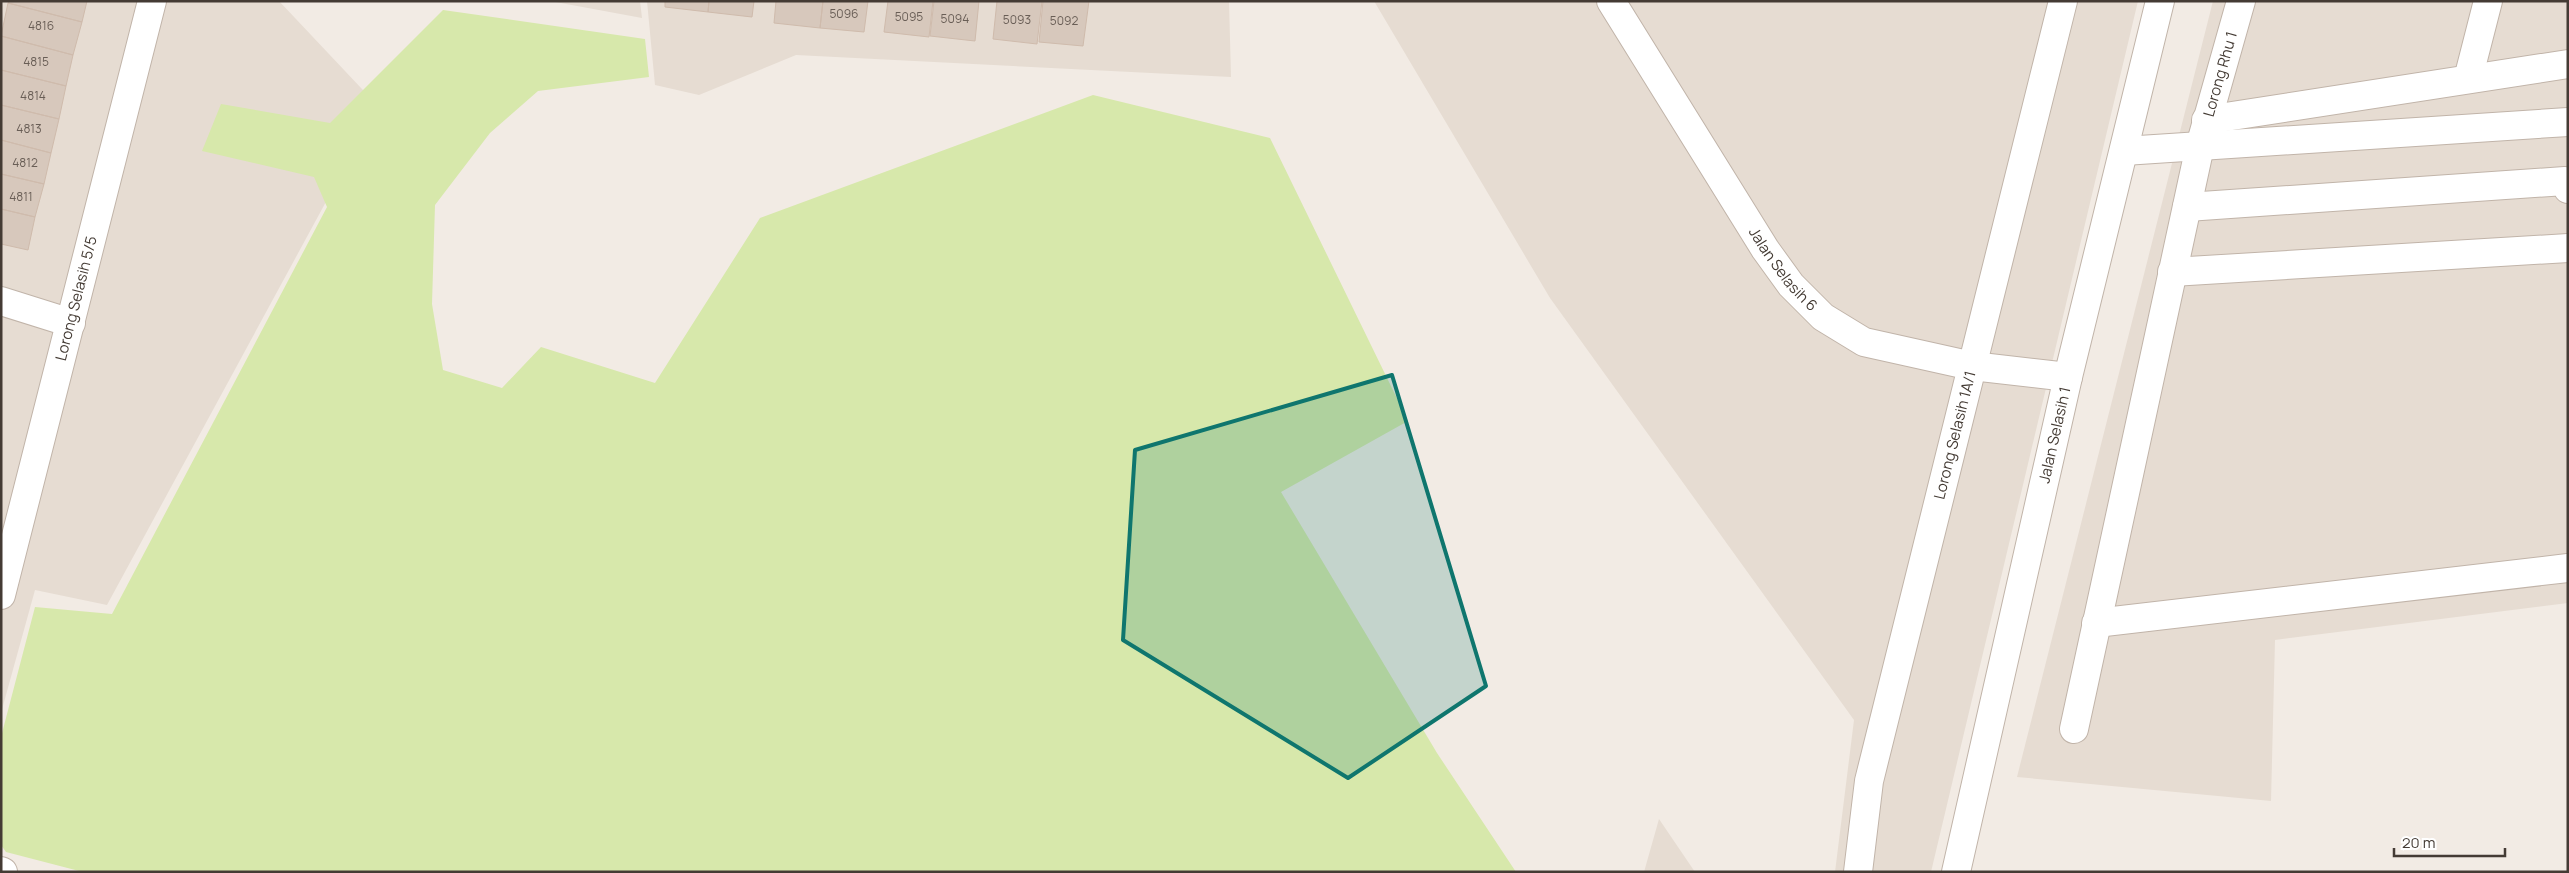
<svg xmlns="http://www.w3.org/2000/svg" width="2569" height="873" font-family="Manrope,sans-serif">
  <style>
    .residential { fill: #e6dcd2 }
    .green { fill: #d7e8ab }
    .building { fill: #d7c8bc; stroke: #cfbbac }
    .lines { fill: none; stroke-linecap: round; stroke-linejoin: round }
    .minor-casing { stroke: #c1b4a9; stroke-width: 30 }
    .minor { stroke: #fff; stroke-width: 28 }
    .marked { fill: #0f766e; fill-opacity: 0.2; stroke: #0f766e; stroke-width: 4; stroke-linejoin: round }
    .labels { text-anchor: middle; stroke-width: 5; stroke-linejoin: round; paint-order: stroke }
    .number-label { font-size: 12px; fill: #695e56 }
    .street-label { font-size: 15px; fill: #443b34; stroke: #fff }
  </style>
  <rect width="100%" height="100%" fill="#f2ebe4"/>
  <path class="residential" d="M1 1H279L378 106 107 605 35 590 1 713Z
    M550 1H640L642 18Z
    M647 1H1229L1231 77 796 55 699 95 655 85Z
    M1374 1H2138L1931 872H1835L1854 720 1550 298Z
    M2213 1H2568V603L2275 640 2271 801 2017 777Z
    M1659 819 1695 872H1644Z"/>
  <path class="green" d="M443 10 645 39 649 77 538 91 490 133 435 205 432 304 443 370 502 388 541 347 655 383 760 218 1093 95 1270 138 1408 421 1281 492 1437 753 1516 872H83L6 852 1 845V737L35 607 112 614 327 207 314 177 202 151 221 104 330 123Z"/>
  <path class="building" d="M9 1H87L82 22 8 3Z
    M665 1H709L708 12 665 7Z
    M709 1H754L752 17 708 12Z
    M776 1H823L820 28 774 23Z
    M823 1H868L864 32 820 28Z
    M888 1H933L929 37 884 32Z
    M934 1H979L975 41 930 36Z
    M997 1H1042L1037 44 993 39Z
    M1043 1H1089L1083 46 1039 42Z
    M8 3 82 22 73 55 1 36Z
    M1 36 73 55 66 86 1 70Z
    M1 70 66 86 59 119 1 105Z
    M1 105 59 119 51 153 1 140Z
    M1 140 51 153 44 184 1 174Z
    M1 174 44 184 35 217 1 209Z
    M1 209 35 217 28 250 1 244Z"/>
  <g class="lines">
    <defs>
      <g id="minor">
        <path id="s1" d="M1611 1 1765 249 1791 285 1823 317 1864 342 1972 366 2068 377"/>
        <path d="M2468 79 2488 1"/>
        <path d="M2206 120 2568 64"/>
        <path d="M2124 151 2568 122"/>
        <path d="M2187 207 2565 181 2568 189"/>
        <path d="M2172 272 2568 248"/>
        <path d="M1 301 71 323"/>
        <path id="s2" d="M1 595 152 1"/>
        <path d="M2096 623 2568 568"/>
        <path id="s3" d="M2074 729 2200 146 2241 1"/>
        <path d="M1 871 3 872"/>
        <path id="s4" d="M1858 872 1869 781 2063 1"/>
        <path id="s5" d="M1956 872 2068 377 2160 1"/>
      </g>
    </defs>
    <use href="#minor" class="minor-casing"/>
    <use href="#minor" class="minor"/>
  </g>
  <path class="marked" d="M1392 375 1486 686 1348 778 1123 640 1135 450Z"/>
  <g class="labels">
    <g class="number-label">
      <text x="844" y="18">5096</text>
      <text x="909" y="21">5095</text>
      <text x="955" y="23">5094</text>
      <text x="1017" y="24">5093</text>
      <text x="1064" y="25">5092</text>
      <text x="41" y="30">4816</text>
      <text x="36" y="66">4815</text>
      <text x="33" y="100">4814</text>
      <text x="29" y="133">4813</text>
      <text x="25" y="167">4812</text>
      <text x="21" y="201">4811</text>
    </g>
    <g class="street-label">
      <text dy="5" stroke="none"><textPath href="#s3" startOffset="671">Lorong Rhu 1</textPath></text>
      <text dy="5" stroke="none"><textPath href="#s1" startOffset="319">Jalan Selasih 6</textPath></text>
      <text dy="5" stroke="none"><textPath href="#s2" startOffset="306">Lorong Selasih 5/5</textPath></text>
      <text dy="5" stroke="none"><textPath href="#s4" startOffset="448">Lorong Selasih 1A/1</textPath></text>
      <text dy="5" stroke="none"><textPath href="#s5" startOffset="448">Jalan Selasih 1</textPath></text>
    </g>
  </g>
  <rect width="2569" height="873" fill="none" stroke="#443b34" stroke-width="5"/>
  <path d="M2394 848v8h111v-8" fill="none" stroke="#443b34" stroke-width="2.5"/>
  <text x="2402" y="848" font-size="15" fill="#443b34" stroke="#ffffff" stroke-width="4" paint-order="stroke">20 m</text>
</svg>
